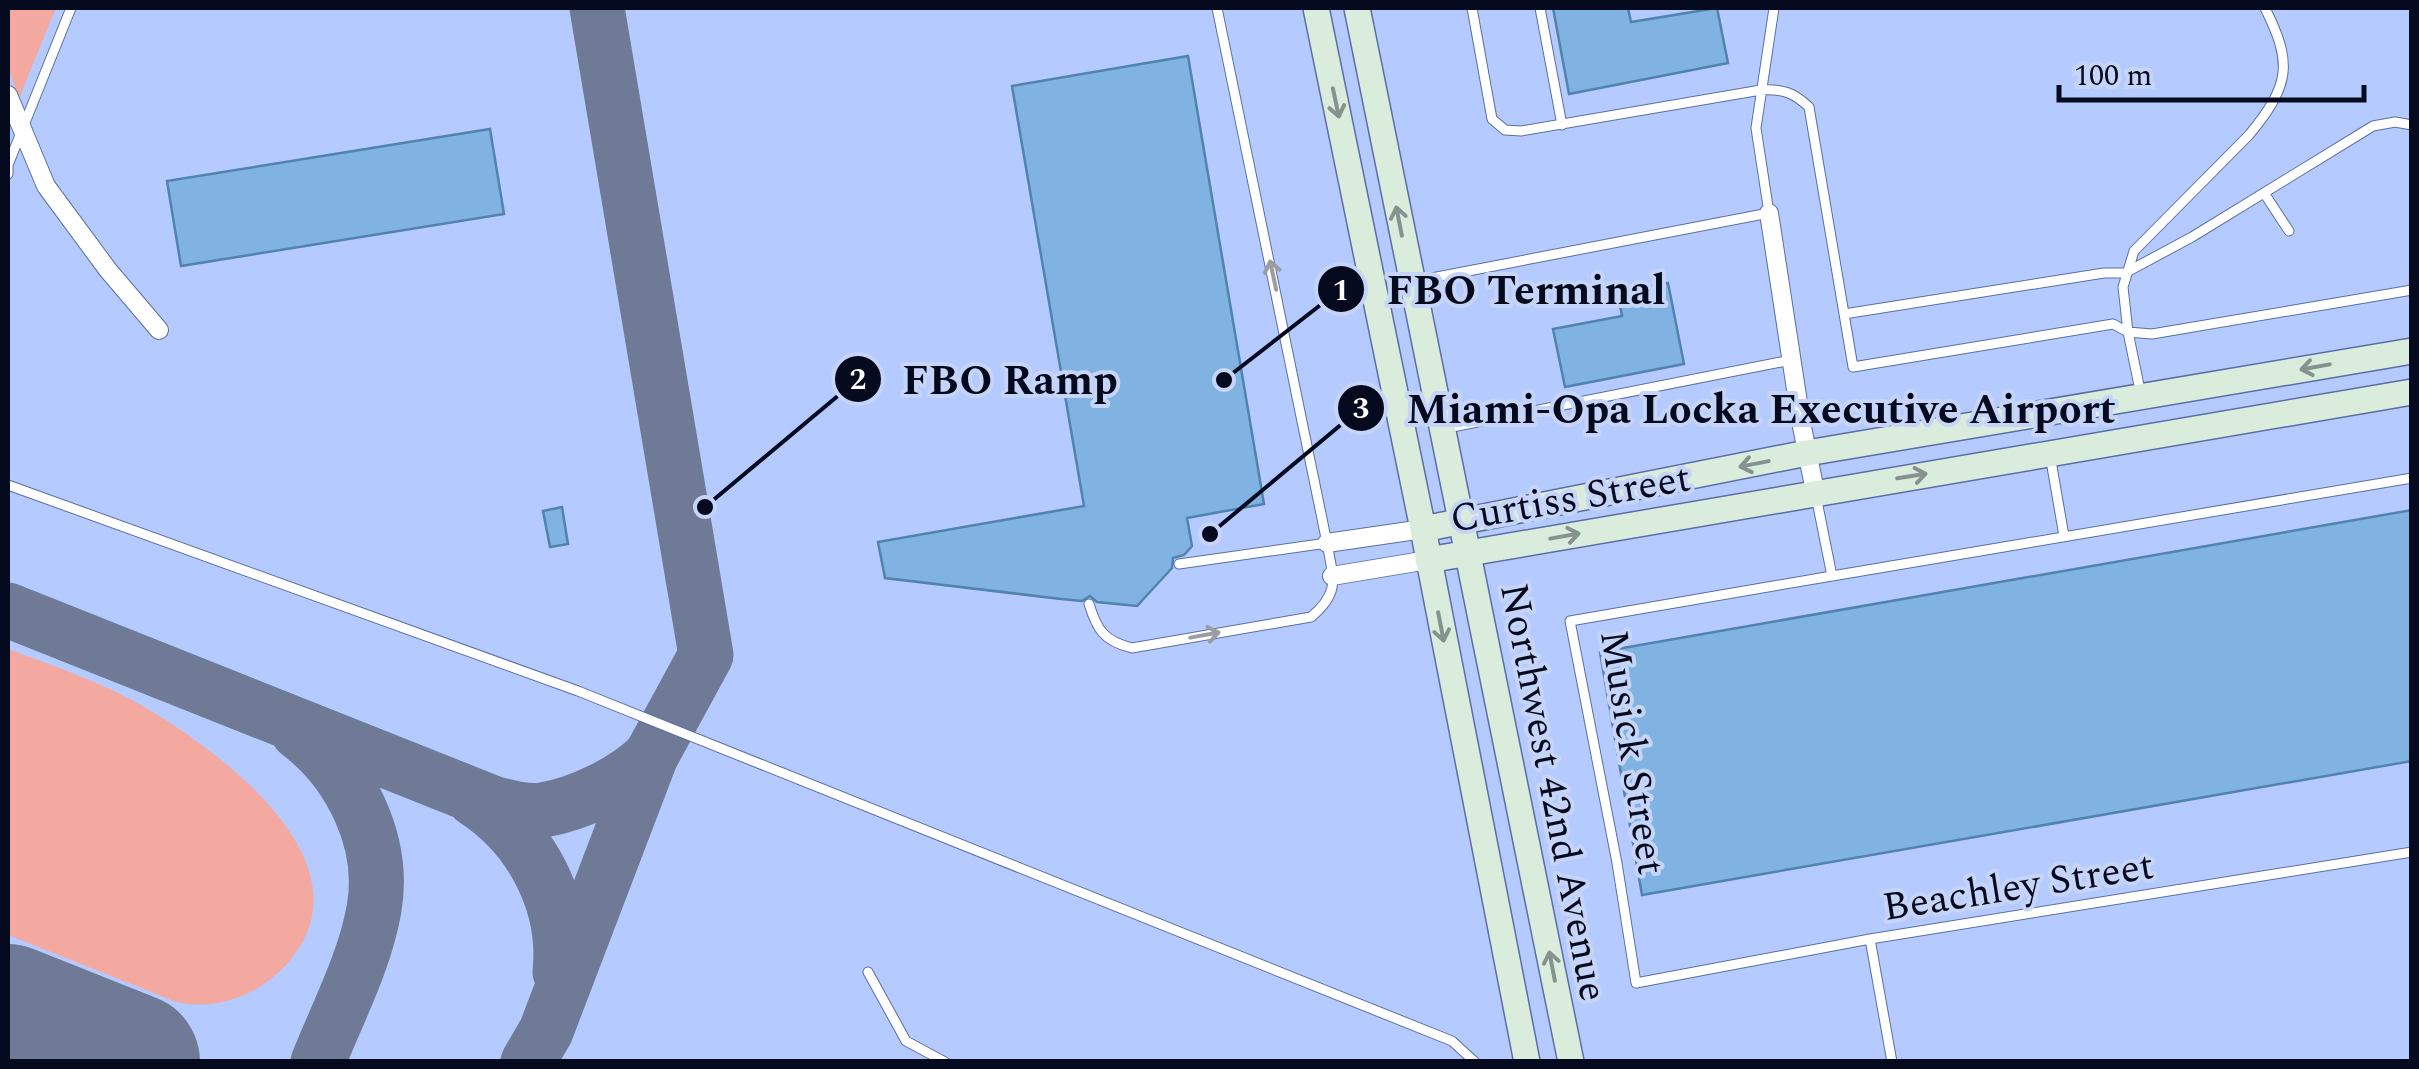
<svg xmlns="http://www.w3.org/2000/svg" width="2419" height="1069" font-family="Spectral,serif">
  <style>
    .built { fill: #b5caff }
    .green { fill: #f4a9a0 }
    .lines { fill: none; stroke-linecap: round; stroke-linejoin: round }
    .taxiway { stroke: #6f7a96; stroke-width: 55 }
    .runway { stroke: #6f7a96; stroke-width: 138 }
    .building { fill: #80b3e2; stroke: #5282af; stroke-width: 2.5 }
    .lane-casing { stroke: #5a6ea3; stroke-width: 11 }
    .street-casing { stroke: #5a6ea3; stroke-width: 20 }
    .secondary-casing { stroke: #5a6ea3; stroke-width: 28 }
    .lane { stroke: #fff; stroke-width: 9 }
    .street { stroke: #fff; stroke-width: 18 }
    .secondary { stroke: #daecdc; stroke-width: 25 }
    .oneway { stroke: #859290 }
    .oneway2 { stroke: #9b9da5 }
    .labels { text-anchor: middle; stroke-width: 8; stroke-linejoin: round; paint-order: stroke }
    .street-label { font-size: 40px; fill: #050a1e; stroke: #c5d4f7 }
    .leader { fill: none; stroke: #050a1e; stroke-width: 4 }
    .callout-dot { fill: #050a1e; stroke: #c5d4f7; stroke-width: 4 }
    .mark-label { font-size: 30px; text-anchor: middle; font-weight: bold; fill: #fff }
    .callout-label { font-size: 42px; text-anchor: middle; font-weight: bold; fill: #050a1e; stroke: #c5d4f7; stroke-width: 8; stroke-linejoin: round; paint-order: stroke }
  </style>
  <rect width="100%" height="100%" fill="#c5d4f7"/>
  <path class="built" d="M8 8H2411V1061H8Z"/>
  <path class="green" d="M17 8H56L19 98 8 67V10Z
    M8 649C53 666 99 681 141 705 220 751 377 865 286 965 258 995 217 1011 176 1002L8 935Z"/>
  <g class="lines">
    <path class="taxiway" d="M8 610 495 804C511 808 527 812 543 810 579 804 625 782 651 756
      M298 732C350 771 386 842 374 909 365 961 338 1012 318 1062
      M474 799C531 836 567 903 560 972
      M67 1037 100 1062
      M528 1062 546 1031 651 756 706 655 597 8"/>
    <path class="runway" d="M8 1013 131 1062"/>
  </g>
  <path class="building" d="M1553 8H1628L1631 22 1717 8 1728 63 1569 94Z
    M1188 56 1264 504 1187 518 1192 546 1184 555 1173 558 1172 568 1137 606 1097 602 1090 596 1082 601 1061 599 885 578 878 542 1084 506 1012 86Z
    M490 129 504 214 181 266 167 181Z
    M1668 283 1684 364 1565 387 1553 329 1622 316 1618 293Z
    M562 507 568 544 550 547 543 511Z
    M2412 510V761L1642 895 1600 652Z"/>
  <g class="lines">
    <defs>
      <path id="lane" d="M1217 8 1327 543
        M1472 8 1492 119 1505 130 1521 131 1761 90C1783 89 1793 92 1809 107L1853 367 2113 324 2128 332 2141 395
        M1540 8 1562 125
        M2265 8C2293 64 2290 85 2249 135L2134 251 2123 287 2128 332 2152 334 2412 290
        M8 174V165L71 8
        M2264 193 2289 231
        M1416 281 1769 213 1756 128 1774 8
        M1844 314 2104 273H2125L2192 237 2373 126 2395 122 2412 125
        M1447 428 1791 360
        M2050 455 2064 536
        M8 485 578 691 1452 1041 1475 1062
        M1816 496 1832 576 1570 621 1617 863 1636 983 1870 939 2412 852
        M1832 576 2412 478
        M1089 604C1097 630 1104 641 1132 648L1311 617C1341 592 1333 578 1327 543L1179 564
        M1870 939 1892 1062
        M868 972 906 1041 945 1062"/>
      <path id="street" d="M8 95 46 186 108 270 159 330
        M1769 213 1801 422 1815 491
        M1327 543 1423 529
        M1332 576 1428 560"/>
      <path id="secondary" d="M1316 8 1423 529 1527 1062
        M1357 8 1571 1062
        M1423 529 1807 453 2412 351
        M1428 560 2412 392"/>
    </defs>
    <use href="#lane" class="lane-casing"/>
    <use href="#street" class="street-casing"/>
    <use href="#secondary" class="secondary-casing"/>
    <use href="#lane" class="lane"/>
    <use href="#street" class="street"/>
    <use href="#secondary" class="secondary"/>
  </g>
  <defs><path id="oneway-shaft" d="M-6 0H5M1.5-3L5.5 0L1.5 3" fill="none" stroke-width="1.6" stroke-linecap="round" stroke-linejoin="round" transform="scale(2.5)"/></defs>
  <g class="oneway">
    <use href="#oneway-shaft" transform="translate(1336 103) rotate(78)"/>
    <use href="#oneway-shaft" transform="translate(1399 221) rotate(-101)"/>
    <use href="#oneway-shaft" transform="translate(2315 367) rotate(170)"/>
    <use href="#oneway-shaft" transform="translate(1754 464) rotate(169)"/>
    <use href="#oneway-shaft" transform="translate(1912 476) rotate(-9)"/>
    <use href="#oneway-shaft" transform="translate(1565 536) rotate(-10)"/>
    <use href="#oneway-shaft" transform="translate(1441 627) rotate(79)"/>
    <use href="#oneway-shaft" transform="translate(1552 966) rotate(-101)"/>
  </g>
  <g class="oneway2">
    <use href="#oneway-shaft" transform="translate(1273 275) rotate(-102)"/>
    <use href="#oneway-shaft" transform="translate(1205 635) rotate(-10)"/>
  </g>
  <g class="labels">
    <g class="street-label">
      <text transform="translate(1570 497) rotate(-10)" y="14">Curtiss Street</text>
      <text transform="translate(1634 752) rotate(81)" y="14">Musick Street</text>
      <text transform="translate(1555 792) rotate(79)" y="14">Northwest 42nd Avenue</text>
      <text transform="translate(2018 885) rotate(-9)" y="14">Beachley Street</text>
    </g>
  </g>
  <path class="leader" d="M1224 380L1341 289M705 507L858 379M1210 534L1361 408"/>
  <g class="callout-dot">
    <circle cx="1224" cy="380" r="10"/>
    <circle cx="705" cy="507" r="10"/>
    <circle cx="1210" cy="534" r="10"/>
    <circle cx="1341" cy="289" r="25"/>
    <circle cx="858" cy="379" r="25"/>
    <circle cx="1361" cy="408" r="25"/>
  </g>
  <g class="mark-label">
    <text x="1341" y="300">1</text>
    <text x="858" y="389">2</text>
    <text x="1361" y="418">3</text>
  </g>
  <g class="callout-label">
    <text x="1526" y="304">FBO Terminal</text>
    <text x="1010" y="394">FBO Ramp</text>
    <text x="1761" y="423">Miami-Opa Locka Executive Airport</text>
  </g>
  <rect width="2419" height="1069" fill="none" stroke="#050a1e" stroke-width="20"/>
  <path d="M2059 85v15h305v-15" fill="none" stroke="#050a1e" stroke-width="5"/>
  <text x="2074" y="85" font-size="30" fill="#050a1e" stroke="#c5d4f7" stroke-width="8" paint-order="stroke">100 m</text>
</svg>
